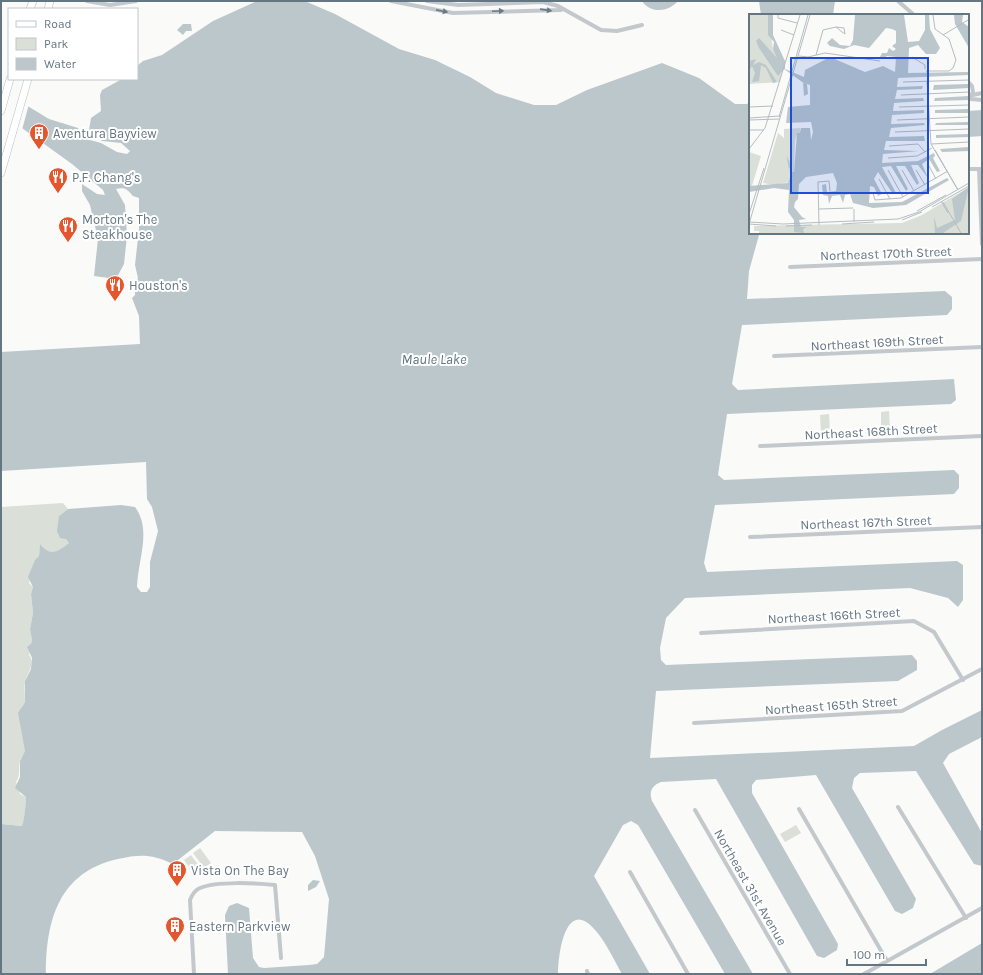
<svg xmlns="http://www.w3.org/2000/svg" width="983" height="975" font-family="Karla,sans-serif">
  <style>
    .green { fill: #dadfd7 }
    .water { fill: #bbc7cb }
    .pier { fill: #fafaf8 }
    .lines { fill: none; stroke-linecap: round; stroke-linejoin: round }
    .primary-casing { stroke: #b5babe; stroke-width: 8 }
    .street { stroke: #c3c8cc; stroke-width: 4 }
    .primary { stroke: #fff; stroke-width: 7 }
    .oneway { fill: #6a7a87 }
    .labels { text-anchor: middle; stroke-width: 4; stroke-linejoin: round; paint-order: stroke }
    .poi-label { font-size: 13px; fill: #657683; stroke: #fff; text-anchor: start }
    .street-label { font-size: 13px; fill: #657683; stroke: #fff }
    .water-label { font-size: 14px; font-style: italic; fill: #60757c; stroke: #fff }
    .inset-road { fill: none; stroke: #b5bdc2; stroke-width: 1 }
    .view { fill: #1d4ed8; fill-opacity: 0.15; stroke: #1d4ed8; stroke-width: 2 }
    .inset-edge { fill: none; stroke: #657683; stroke-width: 2 }
  </style>
  <rect width="100%" height="100%" fill="#fafaf8"/>
  <path class="green" d="M889 411 890 430H881V412Z
    M829 414 830 433H821L820 415Z
    M63 503 68 509 59 516 69 543C57 553 52 558 40 545L39 556 35 561 29 583 33 587 31 594 33 613 30 629 32 640 29 655C36 664 27 673 25 682 24 688 25 696 25 702 14 714 24 735 25 750 25 754 21 757 20 761 18 769 21 775 16 782L20 794 26 797C26 802 24 824 23 826L1 824V507Z
    M796 825 801 833 785 842 780 834Z
    M200 848 211 863 204 868 193 853Z
    M191 855 202 870 195 875 184 860Z"/>
  <path class="water" d="M257 1 307 2 335 14 399 49 435 60 470 77 496 93 534 105H556L587 90 662 63 699 78 735 104H747L750 101V233H801L759 235 749 271 747 299 945 291 952 297V309L947 315 742 325 732 384 738 390 954 379 956 400 951 404 727 414 718 475 724 480 954 470 959 475V488L954 494 715 505 704 563 707 572 957 561 963 565V600L958 607 948 598 910 588 685 598 666 618 660 648 661 660 666 665 912 655 917 661V670L898 681 656 691 650 758 914 746 942 730 982 710V737L949 754 943 763 982 833V866L974 864 916 771 860 773 854 778 852 788 916 899 913 908 902 914 895 911 816 775 756 780 752 785V793L838 944 837 950 824 958 817 956 716 779 661 782C651 786 649 792 652 801L753 974H725L641 830 638 825 631 821 623 825 594 876 650 974H622C614 960 607 944 596 931 566 895 558 953 558 974H228L225 915 229 906 237 903 249 908 253 958 259 967 264 968 309 965 317 964 324 957 329 899 315 856 302 832 215 831 173 864C152 854 140 854 118 859 59 872 46 920 46 974H1V824L22 826C24 824 26 802 26 797L15 788 20 777V761L25 751 18 713 25 702V681L31 669 32 658 27 647 31 644 32 640 30 629 33 613 31 594 33 587 28 577 35 560 39 556 40 544C50 557 58 552 69 543L66 539 60 538 57 531 59 516 68 509 121 505 135 507C152 530 138 559 137 587L141 592H147L150 587V562L158 531 152 507 147 499 146 462 1 471V352L140 344 139 316 132 298 135 295V283L138 278 135 265 139 229V198L133 196C127 189 125 187 116 189L125 205 127 236 124 264 116 279 94 276 98 239 90 205 82 191V184L97 194 105 195 103 190 72 164 15 123 21 102 49 119 78 128 86 139 101 143 117 152 127 154 130 151 121 143 102 141 89 130 91 118 101 111 100 95 102 90 122 79H137V66L143 61 162 55 213 21Z
    M642 1H678C669 12 650 14 642 1Z
    M759 1H835L833 15H761Z
    M183 24H191L192 31H186L183 35 177 30Z
    M982 110V136L968 137V111Z
    M313 880 320 881 316 887 308 891V885Z
    M982 943V973L930 974Z"/>
  <path class="pier" d="M1 94 22 100 29 104 22 130 1 120Z"/>
  <g class="lines">
    <defs>
      <path id="primary" d="M30 9 33 1
        M48 9 50 1
        M1 111 10 79
        M1 173 28 79"/>
    </defs>
    <use href="#primary" class="primary-casing"/>
    <path class="street" d="M87 1 110 5 136 1
      M391 1 453 13 561 10
      M427 1 458 5 543 2 558 6 601 30 617 31 642 25
      M898 1 914 15
      M968 82 972 86 973 92 968 101
      M973 95 982 93
      M971 99 982 100
      M968 169H982
      M979 169 982 244
      M790 267 982 259
      M774 356 982 347
      M760 446 982 436
      M750 537 982 527
      M701 633 914 621 934 632 963 680
      M694 723 902 711 982 669
      M898 807 966 918
      M799 809 887 961
      M695 810 790 974
      M630 872 688 974
      M587 971 588 974
      M194 974 190 900C192 895 195 890 200 888 216 881 257 883 275 885L281 958
      M864 974 982 908"/>
    <use href="#primary" class="primary"/>
  </g>
  <defs><path id="oneway-solid" d="M-6-.8H1V-3.2L6.5 0L1 3.2V.8H-6Z"/></defs>
  <g class="oneway">
    <use href="#oneway-solid" transform="translate(546 10) rotate(8)"/>
    <use href="#oneway-solid" transform="translate(442 11) rotate(11)"/>
    <use href="#oneway-solid" transform="translate(498 11) rotate(-3)"/>
  </g>
  <defs>
    <symbol id="building-pin" viewBox="-11 -11 22 30"><path d="M0 17L-7.5 6A9.5 9.5 0 1 1 7.5 6Z" fill="#e4572e" stroke="#fff"/><path d="M-4-6H4V6H1V3H-1V6H-4ZM-2.5-4.3h1.7v1.8h-1.7ZM.8-4.3h1.7v1.8H.8ZM-2.5-1h1.7V.8h-1.7ZM.8-1h1.7V.8H.8Z" fill="#fff"/></symbol>
    <symbol id="restaurant-pin" viewBox="-11 -11 22 30"><path d="M0 17L-7.5 6A9.5 9.5 0 1 1 7.5 6Z" fill="#e4572e" stroke="#fff"/><path d="M-5-6h1v4h1v-4h1v4h1v-4h1v5L-1.5 .5V6h-2V.5L-5-1ZM5-6V6H3V1.5H1.5Q1.5-4 5-6Z" fill="#fff"/></symbol>
  </defs>
  <g fill-rule="evenodd">
    <use href="#building-pin" x="28" y="122" width="22" height="30"/>
    <use href="#restaurant-pin" x="47" y="166" width="22" height="30"/>
    <use href="#restaurant-pin" x="57" y="215" width="22" height="30"/>
    <use href="#restaurant-pin" x="104" y="274" width="22" height="30"/>
    <use href="#building-pin" x="166" y="859" width="22" height="30"/>
    <use href="#building-pin" x="164" y="915" width="22" height="30"/>
  </g>
  <g class="labels">
    <g class="poi-label">
      <text x="53" y="138">Aventura Bayview</text>
      <text x="72" y="182">P.F. Chang's</text>
      <text x="82" y="224">Morton's The<tspan x="82" dy="15">Steakhouse</tspan></text>
      <text x="129" y="290">Houston's</text>
      <text x="191" y="875">Vista On The Bay</text>
      <text x="189" y="931">Eastern Parkview</text>
    </g>
    <g class="street-label">
      <text transform="translate(886 253) rotate(-2)" y="5">Northeast 170th Street</text>
      <text transform="translate(877 342) rotate(-3)" y="5">Northeast 169th Street</text>
      <text transform="translate(871 431) rotate(-3)" y="5">Northeast 168th Street</text>
      <text transform="translate(866 522) rotate(-2)" y="5">Northeast 167th Street</text>
      <text transform="translate(834 615) rotate(-3)" y="5">Northeast 166th Street</text>
      <text transform="translate(831 705) rotate(-4)" y="5">Northeast 165th Street</text>
      <text transform="translate(751 887) rotate(60)" y="5">Northeast 31st Avenue</text>
    </g>
    <g class="water-label">
      <text x="434" y="364">Maule Lake</text>
    </g>
  </g>
  <g transform="translate(749 14)">
    <rect width="220" height="220" fill="#fafaf8"/>
    <path d="M0 1H19L24 35 34 52 31 68 0 70ZM51 114 52 119 48 120 46 126 45 158 40 157 42 150 37 142 40 157 42 160 40 168 26 171 14 169 29 119 35 124V115ZM0 138 12 142 3 172H0ZM220 173V219H10V217H5V212L153 209 173 201Z" fill="#dadfd7"/>
    <path d="M19 1H24V21L36 47V55L55 63 56 56 81 43 116 58 134 52 146 58 147 43 138 42 134 45 131 43 133 39H138L140 34 144 37 147 35 143 32 147 29V17L143 15 137 14 120 34 105 31 95 35 81 32 78 29 83 24 91 31 101 32 104 26 106 1H155L159 28 170 27 176 16V1H180L181 15 191 34 187 40H177L169 31 160 34 159 59 220 58V61L149 64 148 73 174 72 173 75 148 76 146 85 174 84 175 87 145 89 144 97 175 96V99L143 101 142 110 175 109 176 111 142 114 140 123 175 122 176 127H137L135 136 170 137 134 140 133 149 169 147 185 139 186 142 184 144 191 157 188 158 180 145 173 150 179 164 169 151H162L170 169 168 171 156 152H147L159 175 157 177 142 152 133 153 147 179 144 180 129 158 125 165 133 180 129 182 125 173 121 172 120 189 153 188 198 164 200 166 157 191 124 194 104 189 101 180 96 181 94 189 91 181 83 182 80 190 79 182 74 181 73 171 77 170 78 178 87 177 88 169 84 159 57 163 50 170 49 185 46 188 45 193 53 203 57 205 50 206 52 213H58L54 215 55 219 45 218V206L39 198 40 176 25 174 0 178V172L39 169 42 160 40 157 37 141 42 150 40 157 45 158 48 119H51L52 114H61L62 126 64 118 62 108 37 109 39 93 61 91V71L58 70 59 80 55 82 54 69 56 70 35 55 29 62 10 34 7 27 10 24 28 44 24 35 25 28 19 21ZM205 1H214L213 8 220 13V34L206 10ZM7 45 4 51 10 48 17 51 28 68 24 69 17 54 12 51 10 67 3 68 6 59 3 52 0 57V47ZM220 70V74L184 76 185 71ZM220 82V86L185 87 186 84ZM220 95V99H186V96ZM220 108V111H186L187 109ZM220 120V123L187 124V121ZM220 133V137L193 138 191 135ZM220 173 212 207 194 219H186L185 202 188 214 206 206 203 185Z" fill="#bbc7cb"/>
    <path class="inset-road" d="M29 1V4L48 9M87 13 95 14 96 20 93 18ZM32 16 45 21M194 21 219 6M67 41 74 16 87 13M50 42 59 43 76 39 131 47M163 43 176 51V55M177 57H200L204 54 207 46 200 25 186 15 184 1M178 67 182 130 209 176M154 68 220 66M152 81 220 78M0 93 24 92M150 93 220 91M30 103 59 1M0 104 31 102M0 106 31 105M148 106 220 103M0 116H15M146 118 220 115M182 130 220 128M140 132 169 130 176 138M0 135 16 114 51 1M186 136 209 176M139 144 168 142 183 134M180 152 187 165M139 156 154 183M153 156 165 177M167 156 176 171M130 165 141 185M124 179 126 186 152 184 199 157M192 187 199 199M194 188 212 219M183 193 220 172M70 195 104 194M105 195V208M168 197 197 181M0 200 15 154M153 206 173 198M0 208 34 210 149 205 170 198 220 169M0 210 27 212M0 210 61 1M93 210 125 208M70 211 69 168 80 167 81 177M37 212 63 211"/>
    <path class="view" d="M42 44H179V179H42Z"/>
    <rect width="220" height="220" class="inset-edge"/>
  </g>
  <rect width="983" height="975" fill="none" stroke="#657683" stroke-width="4"/>
  <rect x="8" y="8" width="130" height="72" fill="#ffffff" stroke="#c1c8cd"/>
  <rect x="16" y="21" width="20" height="6" fill="#ffffff" stroke="#c1c8cd"/>
  <text x="44" y="28" font-size="12" fill="#657683">Road</text>
  <rect x="16" y="38" width="20" height="12" fill="#dadfd7" stroke="#c1c8cd"/>
  <text x="44" y="48" font-size="12" fill="#657683">Park</text>
  <rect x="16" y="58" width="20" height="12" fill="#bbc7cb" stroke="#c1c8cd"/>
  <text x="44" y="68" font-size="12" fill="#657683">Water</text>
  <path d="M847 959v6h79v-6" fill="none" stroke="#657683" stroke-width="2"/>
  <text x="853" y="959" font-size="12" fill="#657683" stroke="#ffffff" stroke-width="3" paint-order="stroke">100 m</text>
</svg>
